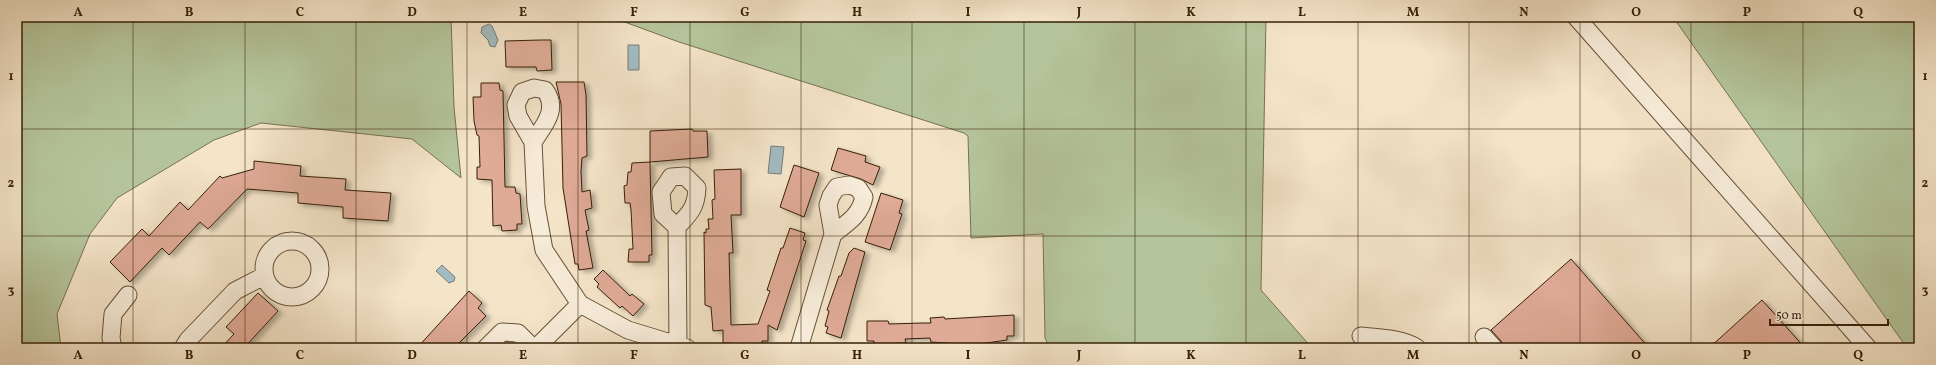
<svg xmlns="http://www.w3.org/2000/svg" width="1936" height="365" font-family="Vollkorn,serif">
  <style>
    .green { fill: #b5c59b; stroke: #767251 }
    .water { fill: #a2bbc1; stroke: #777d77 }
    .building { fill: #dfaa96; stroke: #362007; filter: url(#shadow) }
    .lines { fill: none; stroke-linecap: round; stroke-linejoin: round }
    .minor-casing { stroke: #665137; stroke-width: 19 }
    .minor { stroke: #f8eddb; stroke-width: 17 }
    .grid { fill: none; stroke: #362007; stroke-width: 1; stroke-opacity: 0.55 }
    .neatline { fill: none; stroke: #362007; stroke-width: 1.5 }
    .grid-label { font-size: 13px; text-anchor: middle; font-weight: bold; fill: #362007 }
  </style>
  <defs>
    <filter id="shadow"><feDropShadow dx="4.5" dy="2.5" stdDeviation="2" flood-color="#0004"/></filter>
  </defs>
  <rect width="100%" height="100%" fill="#f4e4c8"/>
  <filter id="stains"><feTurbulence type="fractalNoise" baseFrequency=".005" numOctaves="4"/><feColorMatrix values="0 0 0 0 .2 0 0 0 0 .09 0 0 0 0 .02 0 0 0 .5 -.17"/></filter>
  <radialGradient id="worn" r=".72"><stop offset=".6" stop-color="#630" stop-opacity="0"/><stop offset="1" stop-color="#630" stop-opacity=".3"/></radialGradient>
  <path class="green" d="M17 17H451L454 107 461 178 412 139 261 123 214 140 117 198 90 234 57 314 61 348H17Z
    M611 17H1266L1261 290 1312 348H1050L1045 338 1043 234 971 238 968 136 964 133 679 42Z
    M1673 17H1919V348H1907Z"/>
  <path class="water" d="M489 24 492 26 498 40 495 47 490 46 488 40 481 33 482 27Z
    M628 45H639V70H628Z
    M771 146 784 147 781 174 768 173Z
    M442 265 455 277 454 281 449 283 436 271Z"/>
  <path class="building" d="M541 40H551L552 70 537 71 536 67H506L505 41Z
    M556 82H584L586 95 587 156 582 158 581 172 582 192 590 190 592 208 585 210 589 230 586 231 593 268 579 270 578 264H575L563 188 561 104Z
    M481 83H499L500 90 503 91 505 187H515L516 193 520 194 522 224H517V230L502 231 501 225 493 226 492 180 477 179V167H480L479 136 477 135 474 121 473 97H481Z
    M692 129 693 131H707L708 157 650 162V131Z
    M838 148 866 156 865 162 880 167 873 185 861 179 831 170Z
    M254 161 301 166 300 176 346 179 345 190 391 193 388 221 343 218V207L298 203V193L247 189 208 229 200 222 169 255 162 248 130 282 110 262 142 229 149 236 180 202 188 210 220 176 222 178 254 169Z
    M650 162 652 255H649V262H628L629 249H633L631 210 630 203H625L624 186 627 185 628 172H631L632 163Z
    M794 165 819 173 804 217 780 207Z
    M741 169V215H731L733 253H729L731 325 758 324 770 291 767 290 781 248H783L790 228 805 233 803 240 806 241 777 330 768 325V341H762V345H759V348H735V346H730V343H723V330L713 331 711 307 705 305 704 232 706 233V229H709L708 219H713L712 200 715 199 714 170Z
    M881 193 903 200 899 213 902 214 890 250 865 242Z
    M854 248 865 252 841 338 826 333 828 327 825 326 829 311 827 310 839 276H841L849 253Z
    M1571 259 1649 348H1504L1501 341 1491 330Z
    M603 270 630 296 632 294 644 304 633 316 622 306 620 308 597 287 599 284 594 279Z
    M469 291 482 303 478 308 486 316 454 348H417Z
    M258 293 278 311 244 348H221L234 334 226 327Z
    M1762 300 1805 348H1709Z
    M1014 315V336H1007V340L973 345 931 342 930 338 905 339 906 343 874 344V341H867V321H888L889 324 923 323H931L930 318 944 317 945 319Z"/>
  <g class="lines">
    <defs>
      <path id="minor" d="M1576 17 1868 348
        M533 142C544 125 559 110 545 90L534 88 522 92 516 105 518 116 533 142 536 206 544 250 580 304 628 330 687 348
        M677 227C690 213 696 208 697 188L685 176 671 177 661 192 663 214 677 227 678 345
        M264 269a28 28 0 1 1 56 0a28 28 0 1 1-56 0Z
        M1361 336C1379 338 1401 338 1417 348
        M1484 337 1494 348
        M113 348 111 338 113 314 128 295
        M183 348 188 340 235 291 264 276
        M486 348 502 332 518 333 533 348
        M536 348 580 304
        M799 348 833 234 828 205 831 196 837 187 849 185 858 188 864 197C860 216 847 223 833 234"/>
    </defs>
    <use href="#minor" class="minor-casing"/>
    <use href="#minor" class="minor"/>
  </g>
  <path class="grid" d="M133 17V348M245 17V348M356 17V348M467 17V348M578 17V348M690 17V348M801 17V348M912 17V348M1024 17V348M1135 17V348M1246 17V348M1358 17V348M1469 17V348M1580 17V348M1691 17V348M1803 17V348M17 129H1919M17 236H1919"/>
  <rect width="1936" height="365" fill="none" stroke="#f4e4c8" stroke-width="44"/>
  <path d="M1770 319v6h118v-6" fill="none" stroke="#362007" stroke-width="2"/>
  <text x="1776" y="319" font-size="12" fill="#362007" stroke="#f8eddb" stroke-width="3" paint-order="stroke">50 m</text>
  <rect x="22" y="22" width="1892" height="321" class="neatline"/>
  <g class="grid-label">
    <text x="78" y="16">A</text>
    <text x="189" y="16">B</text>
    <text x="300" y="16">C</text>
    <text x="412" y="16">D</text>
    <text x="523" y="16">E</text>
    <text x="634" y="16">F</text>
    <text x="745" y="16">G</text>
    <text x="857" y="16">H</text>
    <text x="968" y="16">I</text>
    <text x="1079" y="16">J</text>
    <text x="1191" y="16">K</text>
    <text x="1302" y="16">L</text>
    <text x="1413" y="16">M</text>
    <text x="1524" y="16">N</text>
    <text x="1636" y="16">O</text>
    <text x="1747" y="16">P</text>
    <text x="1858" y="16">Q</text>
    <text x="11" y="80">1</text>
    <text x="1925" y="80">1</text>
    <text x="11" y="187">2</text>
    <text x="1925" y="187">2</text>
    <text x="11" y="294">3</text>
    <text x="1925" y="294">3</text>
    <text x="78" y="359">A</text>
    <text x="189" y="359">B</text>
    <text x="300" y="359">C</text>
    <text x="412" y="359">D</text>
    <text x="523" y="359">E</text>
    <text x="634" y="359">F</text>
    <text x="745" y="359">G</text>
    <text x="857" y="359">H</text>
    <text x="968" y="359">I</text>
    <text x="1079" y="359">J</text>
    <text x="1191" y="359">K</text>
    <text x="1302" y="359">L</text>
    <text x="1413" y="359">M</text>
    <text x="1524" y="359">N</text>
    <text x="1636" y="359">O</text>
    <text x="1747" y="359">P</text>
    <text x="1858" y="359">Q</text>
  </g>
  <rect width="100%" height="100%" filter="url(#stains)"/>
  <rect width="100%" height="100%" fill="url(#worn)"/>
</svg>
